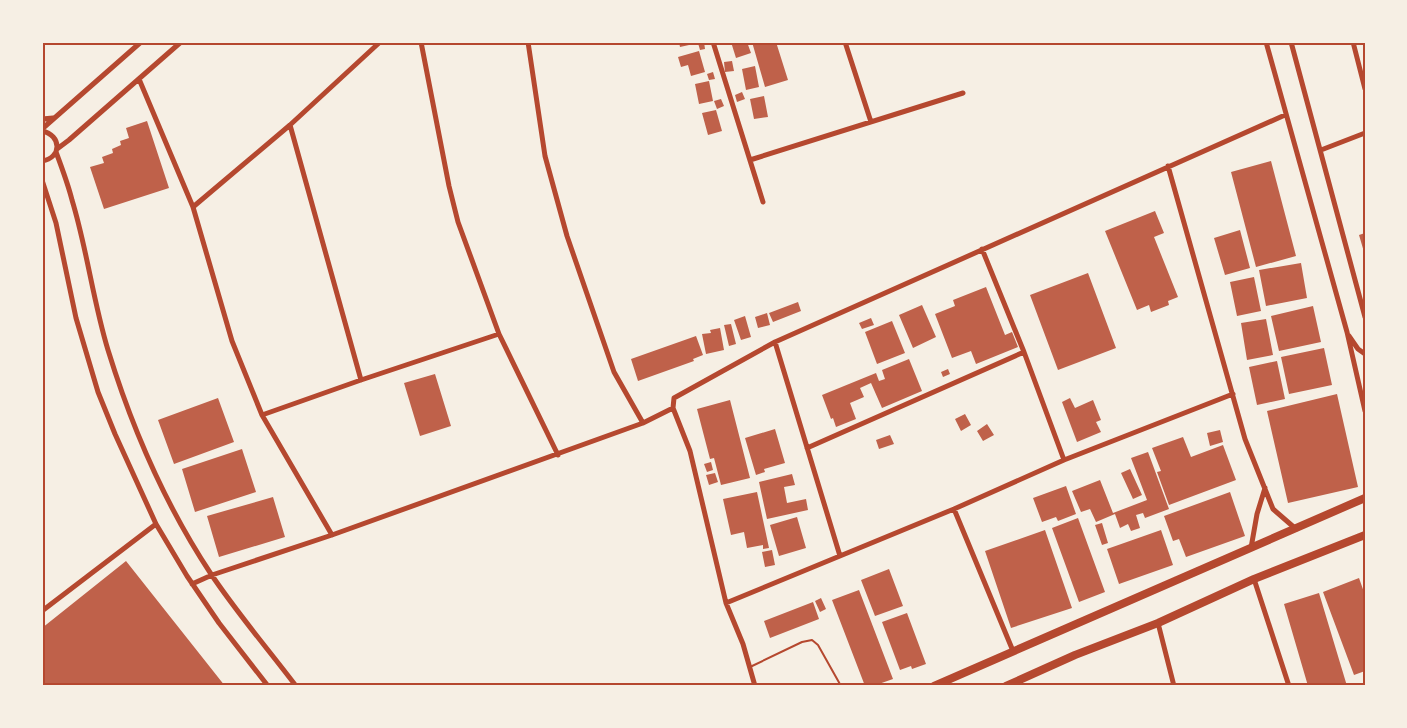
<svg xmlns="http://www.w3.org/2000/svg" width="1407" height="728" font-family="'DejaVu Sans',sans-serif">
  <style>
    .building { fill: #bf614a }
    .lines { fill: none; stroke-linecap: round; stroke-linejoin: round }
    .service { stroke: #b5482f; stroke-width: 2 }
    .minor { stroke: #b5482f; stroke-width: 5 }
    .primary { stroke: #b5482f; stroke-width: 8 }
    .neatline { fill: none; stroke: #b5482f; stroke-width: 2 }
  </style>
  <rect width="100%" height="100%" fill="#f6efe4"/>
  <path class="building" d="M679 42H704L705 49 700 50 698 43 680 47Z
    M731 42H747L751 53 736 58Z
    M752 42H776L788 80 765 87Z
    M699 51 705 72 691 76 688 65 681 67 678 57Z
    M732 61 734 71 725 72 724 62Z
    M755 66 759 87 746 90 742 69Z
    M713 72 715 79 709 80 707 74Z
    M709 81 713 101 699 104 695 84Z
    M742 92 745 99 737 102 735 95Z
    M764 96 768 117 754 119 750 99Z
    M721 99 724 106 717 109 714 101Z
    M716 110 722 131 708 135 702 113Z
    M147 121 169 188 104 209 90 167 104 163 102 157 113 153 112 149 121 145 120 141 129 138 126 128Z
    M1271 161 1296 256 1256 267 1231 172Z
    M1155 211 1164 233 1154 237 1178 297 1168 301 1169 305 1151 312 1149 305 1137 310 1105 231Z
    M1240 230 1250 268 1225 275 1214 238Z
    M1365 233V252H1364L1359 235Z
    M1301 263 1307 298 1266 306 1259 270Z
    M1088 273 1116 348 1058 370 1030 295Z
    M1254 277 1261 311 1237 316 1230 282Z
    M986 287 1005 335 1012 332 1018 347 976 364 971 351 952 358 935 314 955 306 953 300Z
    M798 302 801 311 773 322 769 313Z
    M922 305 936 337 913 348 899 315Z
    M1313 306 1321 342 1279 351 1271 316Z
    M767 313 770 325 758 328 755 317Z
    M745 316 751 337 741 340 734 320Z
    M871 318 874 325 862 329 859 323Z
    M1266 319 1273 355 1247 360 1241 323Z
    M892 321 905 353 877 364 865 332Z
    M731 324 736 344 729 346 724 325Z
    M720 328 724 350 706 354 702 334 711 333 710 330Z
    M696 336 703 355 693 359 694 361 638 381 631 359Z
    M1324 348 1332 385 1289 394 1281 357Z
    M909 359 922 391 882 408 871 383 860 388 864 397 850 403 856 419 836 427 833 418 831 419 822 395 876 373 879 381 885 379 882 370Z
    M1277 361 1285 399 1257 405 1249 367Z
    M948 369 950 374 943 377 941 372Z
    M435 374 451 426 420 436 404 383Z
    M1337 394 1358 487 1288 503 1267 411Z
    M218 398 234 442 174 464 158 420Z
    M1070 398 1075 408 1093 400 1101 420 1096 422 1101 432 1077 442 1062 402Z
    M730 400 750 478 721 485 714 458 710 459 697 409Z
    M965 414 971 425 961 431 955 419Z
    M987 424 994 435 983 441 977 431Z
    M775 429 785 463 764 469 765 472 756 475 745 438Z
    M1220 430 1223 442 1210 446 1207 433Z
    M890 435 894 444 879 449 876 440Z
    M1183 437 1191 457 1223 445 1236 480 1169 505 1157 472 1161 471 1152 448Z
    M242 449 256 492 195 512 182 469Z
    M1148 452 1169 509 1145 518 1143 513 1136 515 1140 528 1131 531 1128 524 1120 528 1115 514 1096 522 1090 509 1081 512 1072 491 1100 480 1113 513 1147 500 1131 458Z
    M711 462 713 470 707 472 704 464Z
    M1130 469 1142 495 1133 499 1121 473Z
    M715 473 718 482 709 485 706 475Z
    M792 474 795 485 784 487 787 503 806 499 808 510 767 519 759 482Z
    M1066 486 1076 514 1058 521 1056 517 1042 522 1033 498Z
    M757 492 769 548 763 549V545L747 548 744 532 731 535 723 499Z
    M1230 492 1245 536 1186 557 1179 539 1173 541 1164 516Z
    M273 497 285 537 219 557 207 516Z
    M797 517 806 548 779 556 770 525Z
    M1078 518 1105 592 1079 602 1052 528Z
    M1102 523 1108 543 1102 545 1095 525Z
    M1045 530 1072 608 1011 628 985 551Z
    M1161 530 1173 565 1119 584 1107 549Z
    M772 550 775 565 765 567 762 552Z
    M126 561 225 686H42V628Z
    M889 569 903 606 875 616 861 580Z
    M1359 578 1365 595V671L1354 675 1323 592Z
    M859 590 893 679 873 686H865L832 600Z
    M1319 593 1347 686H1308L1284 604Z
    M821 598 826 609 820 612 815 601Z
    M813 602 819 619 770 638 764 621Z
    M907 613 926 664 912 669 911 666 900 670 882 622Z"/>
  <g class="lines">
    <path class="service" d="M750 667 802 642 812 640 818 645 841 686"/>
    <path class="minor" d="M528 42 545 156 567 236 614 372 643 423
      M713 42 763 202
      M845 42 871 122
      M1266 42 1347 332 1365 411
      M1291 42 1365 317
      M1353 42 1365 89
      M139 79 193 207
      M42 119 53 118
      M290 125 361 380
      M42 129 141 42
      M42 131C62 135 62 158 42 161
      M57 149 69 140 181 42
      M1321 150 1365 133
      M56 152C62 168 68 184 72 200 87 249 93 301 108 350 132 428 166 506 211 574 237 613 268 649 296 686
      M750 160 963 93
      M1168 166 1245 439 1273 509 1296 529
      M42 180 56 223 76 318 98 392 115 434 156 524 187 576 219 623 268 686
      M982 249 1024 352 1064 460
      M499 334 558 455
      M1349 336 1358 349 1365 354
      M775 342 840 556
      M262 415 361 380 499 334 458 222 449 186 421 42
      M807 448 1024 352
      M954 509 1013 651
      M332 535 262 415 232 341 193 207 290 125 380 42
      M1251 548 1257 514 1265 488
      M1254 579 1289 686
      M192 584 212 575 332 535 643 423 673 408
      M726 603 954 509 1064 460 1233 394
      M42 611 156 524
      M1158 623 1174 686
      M755 686 743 644 726 603 690 451 673 408 674 398 775 342 1285 115"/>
    <path class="primary" d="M934 686 1365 498
      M1006 686 1075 655 1158 623 1254 579 1365 535"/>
  </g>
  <rect width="1407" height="728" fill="none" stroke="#f6efe4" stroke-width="87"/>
  <rect x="44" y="44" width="1320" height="640" class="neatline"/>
</svg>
